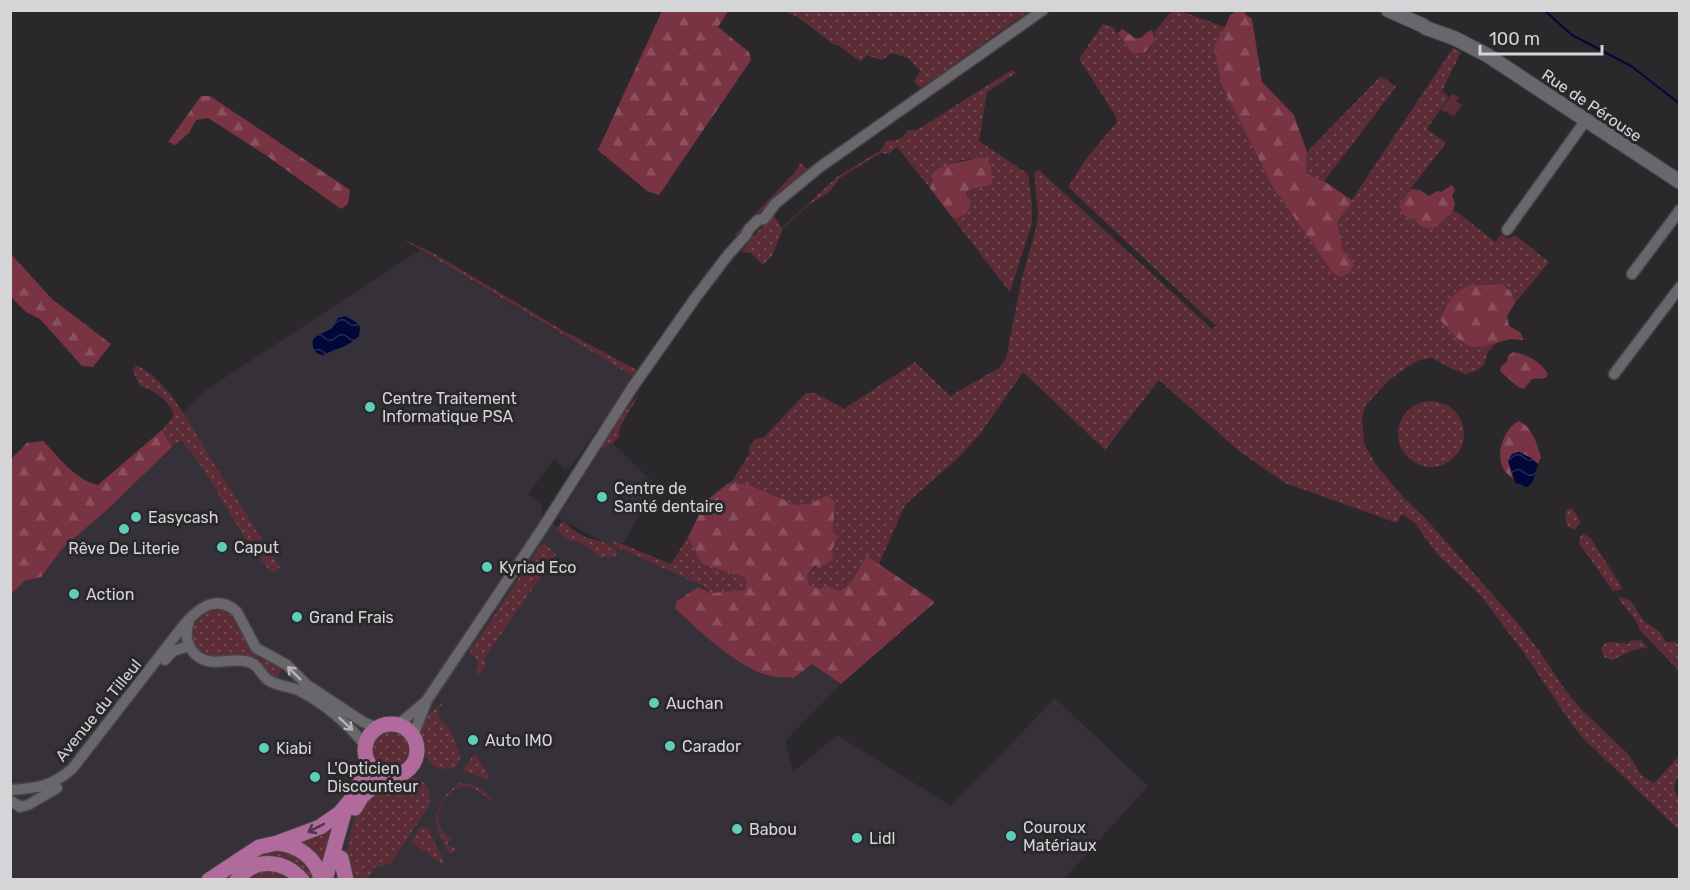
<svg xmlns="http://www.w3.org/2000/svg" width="1690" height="890" font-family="Rubik,sans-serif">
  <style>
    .built { fill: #363139 }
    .grass { fill: url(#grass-dots) }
    .forest { fill: url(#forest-firs) }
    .garden { fill: #5c2d36 }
    .water { fill: url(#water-waves) }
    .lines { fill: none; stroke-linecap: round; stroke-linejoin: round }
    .stream { stroke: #000839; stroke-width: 2 }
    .street-casing { stroke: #454446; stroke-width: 13 }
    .secondary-casing { stroke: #454446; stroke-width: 16 }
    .primary-casing { stroke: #454446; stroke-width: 17 }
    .street { stroke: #6a676c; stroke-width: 10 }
    .secondary { stroke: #6a676c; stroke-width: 14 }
    .primary { stroke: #b06a9b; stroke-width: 15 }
    .oneway { stroke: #b5b3b6 }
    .oneway2 { stroke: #4c3847 }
    .poi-dot { fill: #5cceba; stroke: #2a282b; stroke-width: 2 }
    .labels { text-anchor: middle; stroke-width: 6; stroke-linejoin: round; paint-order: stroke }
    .street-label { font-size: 16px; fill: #d5d4d6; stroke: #2a282b }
    .poi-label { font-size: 16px; fill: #d5d4d6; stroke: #2a282b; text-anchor: start }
  </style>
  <defs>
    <pattern id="grass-dots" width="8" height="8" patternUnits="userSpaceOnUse" patternTransform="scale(1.5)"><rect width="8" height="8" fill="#5c2d36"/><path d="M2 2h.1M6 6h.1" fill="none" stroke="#724b52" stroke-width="1.8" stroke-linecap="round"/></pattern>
    <pattern id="forest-firs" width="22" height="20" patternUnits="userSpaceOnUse" patternTransform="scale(1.5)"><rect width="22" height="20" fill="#793443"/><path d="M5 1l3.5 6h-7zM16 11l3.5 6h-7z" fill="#8b505d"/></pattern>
    <pattern id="water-waves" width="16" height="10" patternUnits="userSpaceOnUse" patternTransform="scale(1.5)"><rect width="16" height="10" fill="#000839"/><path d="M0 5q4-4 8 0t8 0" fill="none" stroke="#242b55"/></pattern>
  </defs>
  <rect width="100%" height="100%" fill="#2a282b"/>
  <path class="built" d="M420 250 634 377 570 468 563 469 555 458 528 494 542 504V516L580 542 604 543 558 517 601 448 613 443 657 486 623 543 616 541 612 545 705 587 794 678 812 664 841 684 785 741 793 772 837 735 951 806 1055 698 1148 786 1064 879 11 880V596L24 581 41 577 62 549 181 440 184 412 206 390Z"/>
  <path class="grass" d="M784 11H1029L921 88 914 82 920 71 908 58 891 53C879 64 880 59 867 55L861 62 838 45 833 44 796 16Z
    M1172 11H1180L1225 27 1214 46 1273 187 1333 273 1341 277 1354 264 1343 250 1337 222 1453 48 1461 52 1442 91 1449 97 1427 129 1446 143 1399 204 1404 216 1411 219 1444 218 1453 211 1457 212 1495 242 1501 234 1508 239 1515 235 1549 262 1515 303 1511 292 1502 283 1471 285 1447 304 1442 310 1440 320 1486 346 1498 341 1488 352 1484 365 1476 371 1465 374 1454 370 1432 358 1419 360 1407 367 1389 380 1366 405 1362 417 1364 443 1376 465 1404 498 1426 519 1516 621 1538 649 1565 690 1582 710 1629 755 1642 776 1654 783 1679 756V773L1674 787 1679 800V830L1586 741 1573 726 1524 653 1481 596 1436 553 1415 523 1402 514 1397 523 1285 483 1239 451 1159 380 1105 450 1023 372 980 434 959 457 905 505 879 564 867 556 850 584 838 591 826 585 820 589 809 585 807 576 831 552 838 537 833 532 835 502 827 495 812 503 796 505 747 484H727L732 481 750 453 749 447 756 438H763L806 393H815L844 409 915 362 950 396 999 368 1006 358 1022 278 1035 232 1038 214 1034 173 1039 170 1212 329 1216 326 1068 187 1086 159 1117 122 1115 115 1079 59 1103 24 1113 27 1130 51 1135 54 1141 52 1155 40 1154 32Z
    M1012 70 1016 73 987 92 979 141 1028 174 1032 204V223L1010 292 951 216 957 218 969 189 989 186 992 183 991 176 977 158C971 160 968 159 962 160 952 162 932 178 930 188L897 147 888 154 881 153 841 177 828 193 808 205 783 228 772 256 763 265 751 253 741 252 759 230 774 216 782 228 837 177 881 150 886 141 897 140 904 136 908 130H917Z
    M1381 76 1396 87 1324 181 1306 174 1307 152Z
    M800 163 809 170 758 214 738 236 735 235 796 171Z
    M401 238 433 253 564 331 637 370 634 377Z
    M136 365C170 380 193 431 213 462 235 497 258 532 280 568L271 573 244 536 200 464 181 440 172 447 162 430 174 415C168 398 155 392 139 385L133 371Z
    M641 391 620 427 619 437 613 443 601 448 616 423Z
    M1398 434a33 33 0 1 1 66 0a33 33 0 1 1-66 0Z
    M1567 509H1573L1581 523 1574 530 1567 526 1565 514Z
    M563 521C569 526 576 532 583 536 594 541 610 541 618 553L614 557H600L580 542 570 541 556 529Z
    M1583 534 1590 537 1623 589 1613 591 1579 543 1580 537Z
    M688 537 702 564 747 578 745 590 710 593 705 587 612 545 615 541 671 564Z
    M545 544 555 553 556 555 485 657 484 660 486 663 480 675 476 672C480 665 477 658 470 653L471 649 487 627 540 546Z
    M1620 597 1631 601 1644 621 1660 632 1666 642H1676L1679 645V671L1639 629C1637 618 1625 609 1619 599Z
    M214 609C243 610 241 640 258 658L280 664 281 669 277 678 272 677C265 670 263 660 253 657 234 649 203 667 194 641 192 634 192 629 196 623 200 615 206 611 214 609Z
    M1641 640 1648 647 1631 651 1612 660 1604 657C1595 637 1617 642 1628 644L1630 641Z
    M447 699 439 708 438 713 439 718 450 729 461 757 456 767C427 775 422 752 419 730L429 714Z
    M373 750a18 18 0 1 1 36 0a18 18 0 1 1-36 0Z
    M475 753 489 776 487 779 462 771Z
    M414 777C429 783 432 793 428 808L390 864 375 867 367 879H350L346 854 354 820 359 808 387 783H397Z
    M460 783 474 785 492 797V801C485 797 475 787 467 786 451 785 434 809 439 824 440 830 446 834 451 839L447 844 457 850 452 853H449C439 832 429 821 443 800 448 792 452 788 460 783Z
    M338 821 326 869 297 841Z
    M421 826 428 829 444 862V865L411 842Z
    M271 850 299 854 318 879H306L285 864 232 879 215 880 243 861Z
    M275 870 293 880H245L260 871Z"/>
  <path class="forest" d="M662 11H728L718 27 749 52 751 60 659 195 647 191 598 150Z
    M1237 11H1245V14L1252 19 1262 82 1294 115 1307 152 1306 174 1324 181 1353 201 1337 222 1343 250 1354 264 1350 272 1341 277 1333 273 1273 187 1222 85 1214 46 1225 27 1230 15Z
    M1122 29 1135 38H1141L1147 32 1152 30 1155 40 1145 52 1135 54 1130 51 1118 33Z
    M201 96H210L350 190 348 204 341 209 264 154 208 118 196 120 189 133 175 145 168 142Z
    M977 158H986L991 166 992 183 989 186 969 189 966 194 971 202 968 211 957 218 951 216 930 188 933 181 932 174C944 162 962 163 977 158Z
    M1452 185 1455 190 1452 196 1455 203 1453 211 1433 229C1425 228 1418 227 1415 219H1411L1404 216 1399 205 1411 189 1420 190 1429 196 1437 191 1441 192Z
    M10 253 52 299 111 344 93 367 82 366 40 319 26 312 11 297Z
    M1502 283 1511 292 1515 303 1507 316 1509 326 1521 333 1523 340 1510 339 1486 346 1472 347 1458 339 1440 320C1443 306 1457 288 1472 285 1482 284 1492 285 1502 283Z
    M1513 352C1526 354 1542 362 1548 374L1546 378 1532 379 1524 389 1518 387 1500 371 1501 366 1507 362 1508 356Z
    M1519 421C1532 427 1537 444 1541 457L1538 464 1531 458 1519 452 1512 454 1508 461 1513 479C1510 476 1505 472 1503 468 1495 453 1505 427 1519 421Z
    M162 430 172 447 111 506 62 549 41 577 24 581 11 595V459L27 443 43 441C59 457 75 480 98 485Z
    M727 484H747L796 505 812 503 827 495 835 502 833 532 838 537 831 552 833 560 820 567 815 566 807 576 809 585 820 589 826 585 839 591 850 584 867 556 935 602 841 684 812 664 794 678C787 677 778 678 771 676 740 670 698 630 675 608L677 601 698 587 710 593 745 590 747 578 702 564 688 537 706 501Z"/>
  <path class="garden" d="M1452 94 1459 97 1456 101 1462 105 1454 116 1441 110Z"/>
  <path class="water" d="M345 316 356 322 360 327 359 336C347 348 336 348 323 355 317 354 314 352 313 346 310 334 326 334 333 327 333 326 337 319 338 318Z
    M1519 452 1531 458 1538 464C1534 475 1536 484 1524 488L1516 484 1508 461 1512 454Z"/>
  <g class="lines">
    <path class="stream" d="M1544 10 1572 35 1631 66 1680 104"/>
    <defs>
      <path id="street" d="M1507 230 1586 120
        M1632 274 1680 210
        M1614 374 1680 287
        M189 621C185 633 186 646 196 655 212 669 231 656 249 662 258 664 261 675 268 680 277 686 289 686 298 690 324 703 347 723 365 745
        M165 660 173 651 189 646
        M398 725 425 702
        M413 736 427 700 542 529 632 388 696 297 728 255 746 235 749 229 758 220 764 219 775 204 820 167 1043 10
        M10 790C37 788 51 787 72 769L183 626C197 609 216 593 237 612L256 648 287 665 307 685 363 722 378 728
        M10 800 20 807 28 805 57 788"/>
      <path id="secondary" d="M1388 10 1422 25 1426 28 1454 38 1487 55 1680 182"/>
      <path id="primary" d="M365 750a26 26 0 1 1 52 0a26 26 0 1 1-52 0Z
        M355 808 362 796 385 776
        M277 843C298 845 317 858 321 880
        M341 858 346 880
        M209 880 259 847 277 843 320 827 340 813 349 802
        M237 880C254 857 283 859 302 880
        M325 880 344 813 366 770 367 761"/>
    </defs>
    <use href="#street" class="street-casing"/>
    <use href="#secondary" class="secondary-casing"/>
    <use href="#primary" class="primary-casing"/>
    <use href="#street" class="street"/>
    <use href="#secondary" class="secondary"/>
    <use href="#primary" class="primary"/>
  </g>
  <defs><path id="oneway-shaft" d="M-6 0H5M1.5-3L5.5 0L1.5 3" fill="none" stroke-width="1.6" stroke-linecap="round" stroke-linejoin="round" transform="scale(1.5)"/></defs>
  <g class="oneway">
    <use href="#oneway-shaft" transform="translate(294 673) rotate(-135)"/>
    <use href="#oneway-shaft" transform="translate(346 724) rotate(43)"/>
  </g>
  <use class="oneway2" href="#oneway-shaft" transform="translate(316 828) rotate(153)"/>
  <g class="poi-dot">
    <circle cx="370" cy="407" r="6"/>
    <circle cx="602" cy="497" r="6"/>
    <circle cx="136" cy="517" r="6"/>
    <circle cx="124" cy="529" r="6"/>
    <circle cx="222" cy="547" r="6"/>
    <circle cx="487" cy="567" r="6"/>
    <circle cx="74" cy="594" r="6"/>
    <circle cx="297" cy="617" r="6"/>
    <circle cx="654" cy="703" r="6"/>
    <circle cx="473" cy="740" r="6"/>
    <circle cx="670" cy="746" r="6"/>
    <circle cx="264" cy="748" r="6"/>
    <circle cx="315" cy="777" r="6"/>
    <circle cx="737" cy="829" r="6"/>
    <circle cx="1011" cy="836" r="6"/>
    <circle cx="857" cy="838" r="6"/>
  </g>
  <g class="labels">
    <g class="street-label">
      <text transform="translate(1592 105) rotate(34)" y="6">Rue de Pérouse</text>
      <text transform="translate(98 710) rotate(-51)" y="6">Avenue du Tilleul</text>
    </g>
    <g class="poi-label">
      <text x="382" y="404">Centre Traitement<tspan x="382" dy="18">Informatique PSA</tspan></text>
      <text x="614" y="494">Centre de<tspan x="614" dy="18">Santé dentaire</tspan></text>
      <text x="148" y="523">Easycash</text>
      <text x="234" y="553">Caput</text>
      <text x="124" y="554" text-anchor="middle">Rêve De Literie</text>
      <text x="499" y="573">Kyriad Eco</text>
      <text x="86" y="600">Action</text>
      <text x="309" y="623">Grand Frais</text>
      <text x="666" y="709">Auchan</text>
      <text x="485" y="746">Auto IMO</text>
      <text x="682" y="752">Carador</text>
      <text x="276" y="754">Kiabi</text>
      <text x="327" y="774">L'Opticien<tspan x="327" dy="18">Discounteur</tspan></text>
      <text x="1023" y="833">Couroux<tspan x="1023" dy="18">Matériaux</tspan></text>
      <text x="749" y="835">Babou</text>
      <text x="869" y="844">Lidl</text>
    </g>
  </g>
  <rect width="1690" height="890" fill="none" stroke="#d5d4d6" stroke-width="24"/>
  <path d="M1480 45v9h122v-9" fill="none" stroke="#d5d4d6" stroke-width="3"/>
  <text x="1489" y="45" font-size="18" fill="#d5d4d6" stroke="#2a282b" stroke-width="4.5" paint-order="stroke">100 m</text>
</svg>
